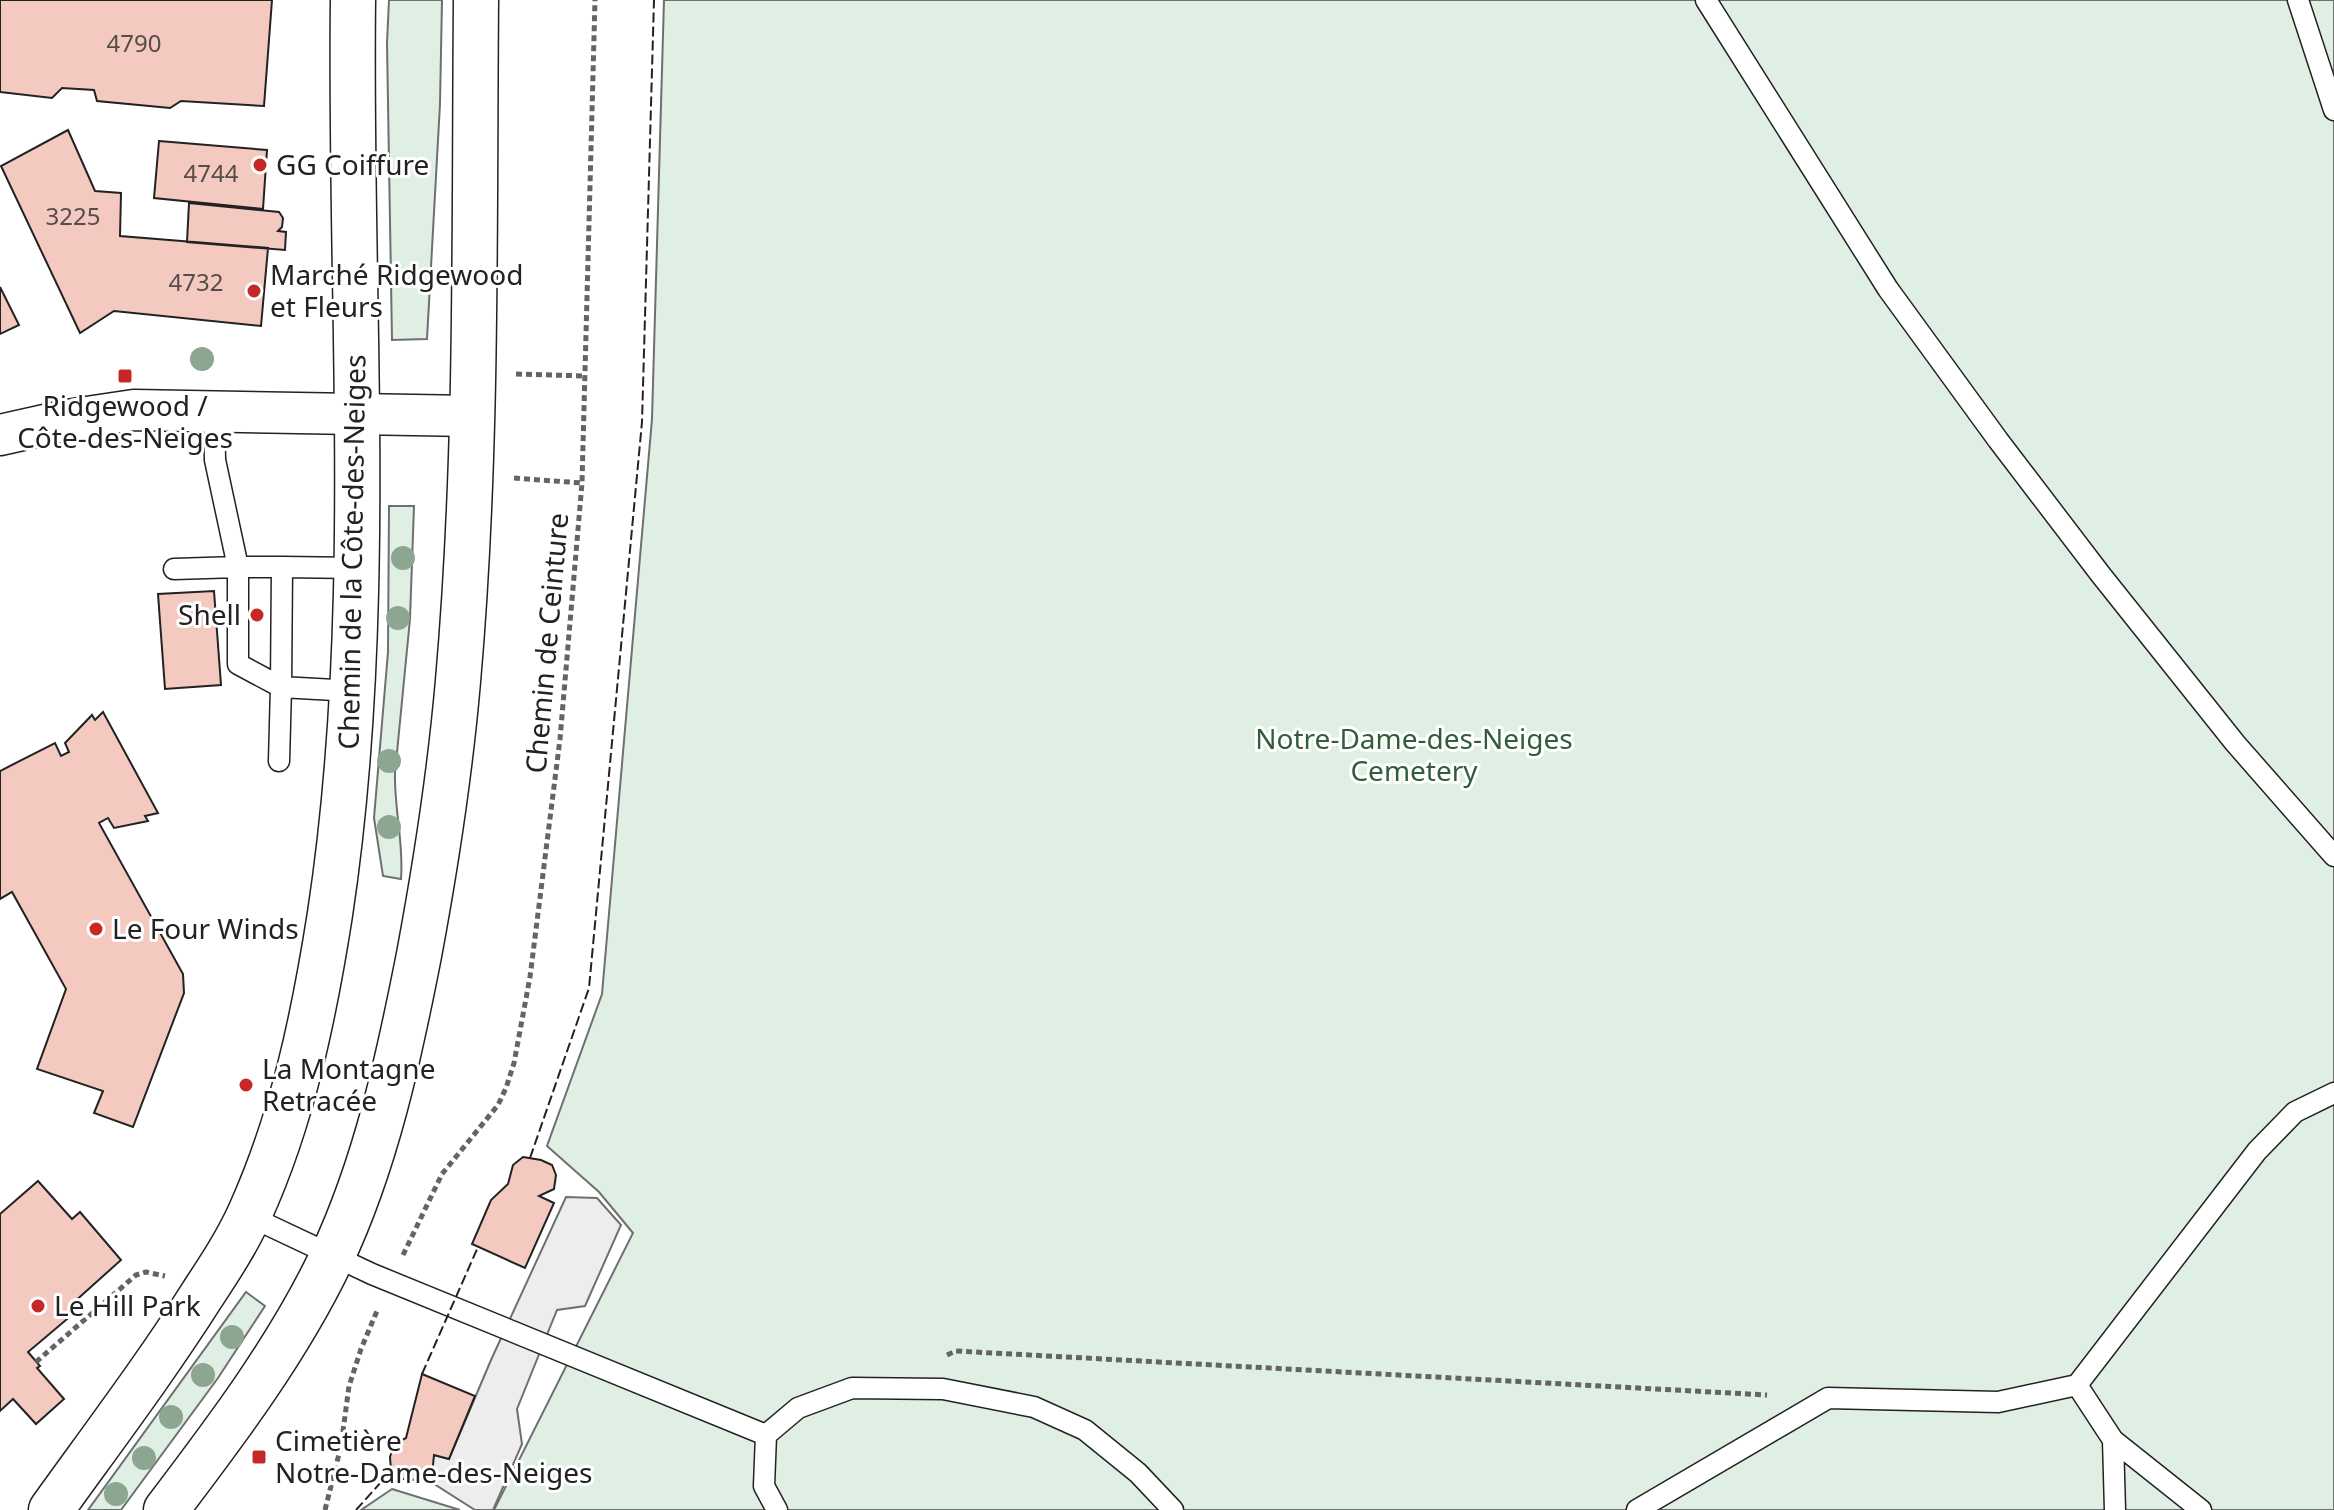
<svg xmlns="http://www.w3.org/2000/svg" width="2334" height="1510" font-family="'Noto Sans',sans-serif">
  <style>
    .green { fill: #e0efe3; stroke: #6f6f6f; stroke-width: 2 }
    .parking { fill: #ededed; stroke: #6f6f6f; stroke-width: 2 }
    .building { fill: #f3c9c0; stroke: #222; stroke-width: 2 }
    .lines { fill: none; stroke-linecap: round; stroke-linejoin: round }
    .lane-casing { stroke: #222; stroke-width: 23 }
    .street-casing { stroke: #222; stroke-width: 43 }
    .secondary-casing { stroke: #222; stroke-width: 47 }
    .path { stroke: #646464; stroke-width: 5; stroke-dasharray: 6 4; stroke-linecap: butt }
    .lane { stroke: #fff; stroke-width: 20 }
    .street { stroke: #fff; stroke-width: 40 }
    .secondary { stroke: #fff; stroke-width: 44 }
    .fence { stroke: #222; stroke-width: 2; stroke-dasharray: 10 4; stroke-linecap: butt }
    .tree { fill: #8da692 }
    .poi-dot { fill: #c62828; stroke: #fff; stroke-width: 3 }
    .labels { text-anchor: middle; stroke-width: 6; stroke-linejoin: round; paint-order: stroke }
    .number-label { font-size: 24px; fill: #564c4a }
    .poi-label { font-size: 28px; fill: #222; stroke: #fff; text-anchor: start }
    .street-label { font-size: 28px; fill: #222; stroke: #fff }
    .park-label { font-size: 28px; fill: #2f5e38; stroke: #fff }
  </style>
  <rect width="100%" height="100%" fill="#fff"/>
  <path class="green" d="M389 0H442L440 104 427 339 392 340 387 43Z
    M664 0H2334V1510H494L633 1233 599 1192 547 1146 602 994 652 419Z
    M389 506H414L410 619 395 773C394 809 404 843 401 879L383 876 374 818 388 652Z
    M246 1292 265 1306 218 1378 121 1510H88Z
    M392 1489 460 1510H361Z"/>
  <path class="parking" d="M566 1197 597 1198 621 1225 585 1306 557 1310 517 1409 522 1444 493 1510H475L428 1480 434 1455 449 1459 491 1360Z"/>
  <path class="building" d="M0 0H272L264 106 181 101 170 108 97 101 94 90 62 88 52 98 0 92Z
    M68 130 95 191 121 193 120 236 268 248 261 326 114 311 80 333 1 166Z
    M159 141 267 150 263 209 154 198Z
    M189 203 279 212 283 218 282 227 278 231 286 232 285 250 187 242Z
    M0 287 19 325 0 334Z
    M214 591 221 685 165 689 158 594Z
    M103 712 158 813 145 816 148 821 114 828 108 818 99 823 183 974 184 993 133 1127 94 1113 103 1091 37 1069 66 989 12 892 0 899V771L55 743 61 756 69 752 65 743 92 715 95 720Z
    M523 1157 541 1160 552 1165 556 1175 554 1189 539 1196 554 1203 525 1268 472 1244 491 1200 508 1184 513 1165Z
    M38 1181 72 1219 80 1212 121 1260 73 1303 79 1309 28 1352 40 1366 37 1368 64 1399 36 1424 13 1399 0 1411V1214Z
    M422 1374 475 1396 449 1459 434 1455 433 1465 427 1475 417 1480 403 1479 391 1471 390 1457 394 1444 406 1438Z"/>
  <g class="lines">
    <defs>
      <path id="lane" d="M1706 0 1888 289 1998 440 2101 575 2235 743 2334 856
        M2298 0 2334 110
        M174 569 238 567 215 460 214 410
        M353 691 281 687 282 567 357 568
        M279 761 281 687 238 664V567H282
        M249 1216 372 1274 766 1435
        M2113 1440 2201 1510
        M777 1510 764 1486 766 1435 798 1408 852 1388 943 1389 1034 1407 1085 1430 1138 1473 1173 1510
        M1637 1510 1828 1398 1998 1402 2077 1385
        M2115 1510 2113 1440 2077 1385 2257 1151 2295 1112 2334 1093"/>
      <path id="street" d="M0 435 67 420 134 410 471 416"/>
      <path id="secondary" d="M51 1510C102 1439 155 1369 202 1295 219 1269 237 1242 250 1213 293 1118 314 1016 330 914 376 611 349 304 353 0
        M166 1510C226 1431 288 1349 331 1259 376 1164 399 1057 419 955 436 864 450 773 458 681 478 455 474 227 476 0"/>
    </defs>
    <use href="#lane" class="lane-casing"/>
    <use href="#street" class="street-casing"/>
    <use href="#secondary" class="secondary-casing"/>
    <path class="path" d="M516 374 586 376
      M514 478 582 483
      M403 1255 442 1174 498 1105 506 1088 514 1063 530 977 560 739 582 483 595 0
      M947 1355 956 1351 1767 1395
      M36 1362 136 1275 146 1272 165 1276
      M325 1510 341 1446 349 1386 361 1349 377 1311"/>
    <use href="#lane" class="lane"/>
    <use href="#street" class="street"/>
    <use href="#secondary" class="secondary"/>
    <path class="fence" d="M530 1158 589 988 642 422 654 0
      M422 1374 478 1247
      M356 1510 391 1471"/>
  </g>
  <g class="tree">
    <circle cx="202" cy="359" r="12"/>
    <circle cx="403" cy="558" r="12"/>
    <circle cx="398" cy="618" r="12"/>
    <circle cx="389" cy="761" r="12"/>
    <circle cx="389" cy="827" r="12"/>
    <circle cx="232" cy="1337" r="12"/>
    <circle cx="203" cy="1375" r="12"/>
    <circle cx="171" cy="1417" r="12"/>
    <circle cx="144" cy="1458" r="12"/>
    <circle cx="116" cy="1494" r="12"/>
  </g>
  <g class="poi-dot">
    <circle cx="260" cy="165" r="8"/>
    <circle cx="254" cy="291" r="8"/>
    <rect x="117" y="368" width="16" height="16" rx="4"/>
    <circle cx="257" cy="615" r="8"/>
    <circle cx="96" cy="929" r="8"/>
    <circle cx="246" cy="1085" r="8"/>
    <circle cx="38" cy="1306" r="8"/>
    <rect x="251" y="1449" width="16" height="16" rx="4"/>
  </g>
  <g class="labels">
    <g class="number-label">
      <text x="134" y="52">4790</text>
      <text x="211" y="182">4744</text>
      <text x="73" y="225">3225</text>
      <text x="196" y="291">4732</text>
    </g>
    <g class="poi-label">
      <text x="276" y="175">GG Coiffure</text>
      <text x="270" y="285">Marché Ridgewood<tspan x="270" dy="32">et Fleurs</tspan></text>
      <text x="125" y="416" text-anchor="middle">Ridgewood /<tspan x="125" dy="32">Côte-des-Neiges</tspan></text>
      <text x="241" y="625" text-anchor="end">Shell</text>
      <text x="112" y="939">Le Four Winds</text>
      <text x="262" y="1079">La Montagne<tspan x="262" dy="32">Retracée</tspan></text>
      <text x="54" y="1316">Le Hill Park</text>
      <text x="275" y="1451">Cimetière<tspan x="275" dy="32">Notre-Dame-des-Neiges</tspan></text>
    </g>
    <g class="street-label">
      <text transform="translate(352 552) rotate(-89)" y="10">Chemin de la Côte-des-Neiges</text>
      <text transform="translate(547 643) rotate(-85)" y="10">Chemin de Ceinture</text>
    </g>
    <g class="park-label">
      <text x="1414" y="749">Notre-Dame-des-Neiges<tspan x="1414" dy="32">Cemetery</tspan></text>
    </g>
  </g>
</svg>
